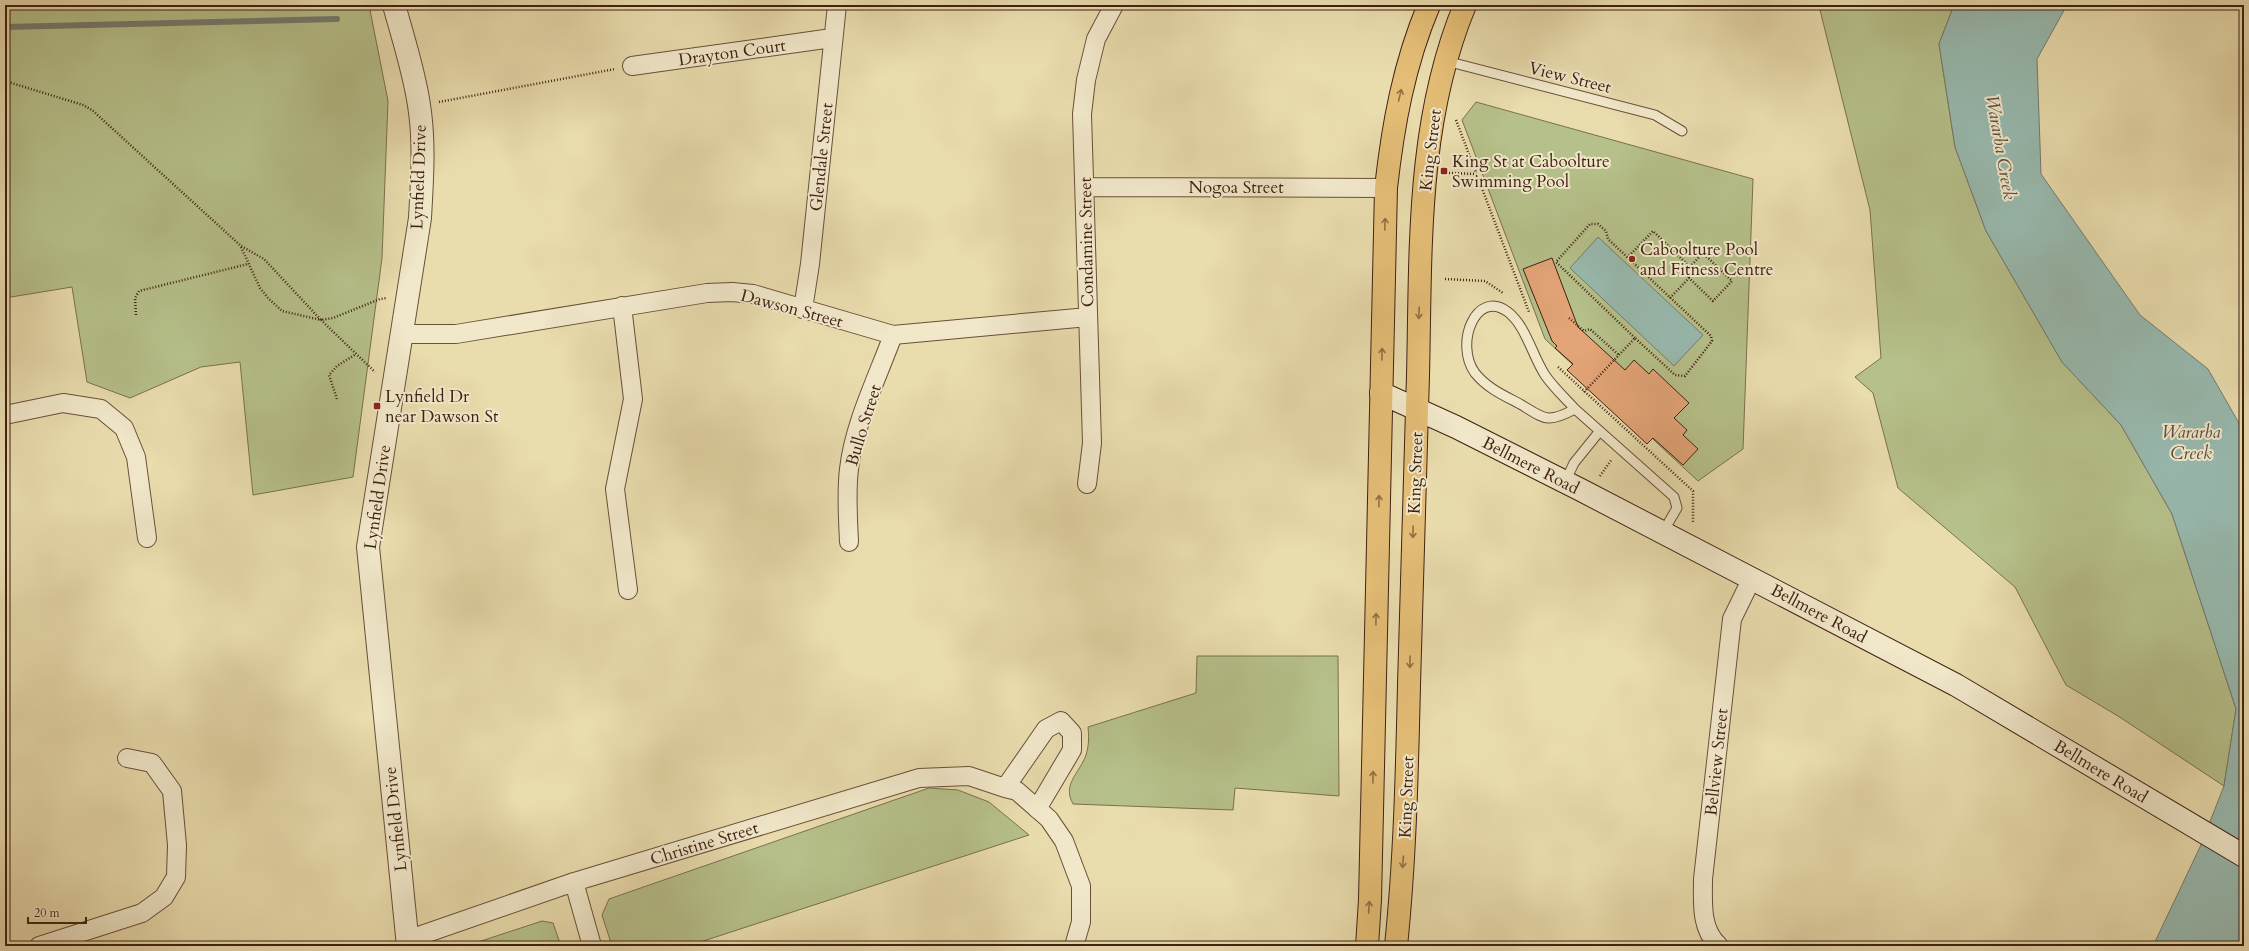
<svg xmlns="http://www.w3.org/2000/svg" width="2249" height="951" font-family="Cardo,serif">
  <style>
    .green { fill: #b6c08a; stroke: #7a704e }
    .water { fill: #98baaf; stroke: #747c71 }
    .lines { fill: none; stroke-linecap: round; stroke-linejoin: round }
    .stream { stroke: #747c71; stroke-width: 6 }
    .building { fill: #e3a477; stroke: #3f2013 }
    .service-casing { stroke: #6a4f3a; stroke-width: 11 }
    .minor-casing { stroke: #6a4f3a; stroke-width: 20 }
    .tertiary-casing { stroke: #6a4f3a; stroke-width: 24 }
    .secondary-casing { stroke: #3f2013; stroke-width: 24 }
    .primary-casing { stroke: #3f2013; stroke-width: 24 }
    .path { stroke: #3f2013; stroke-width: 2.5; stroke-dasharray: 1 2; stroke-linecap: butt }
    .service { stroke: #f1e8ca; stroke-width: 9 }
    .minor { stroke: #f1e8ca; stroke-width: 18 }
    .tertiary { stroke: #f1e8ca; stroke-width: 22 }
    .secondary { stroke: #f1e8ca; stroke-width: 22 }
    .primary { stroke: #e4be76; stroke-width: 22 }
    .oneway { stroke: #926f44 }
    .poi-dot { fill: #8f2418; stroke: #f1e8ca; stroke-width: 1.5 }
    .labels { text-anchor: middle; stroke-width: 4; stroke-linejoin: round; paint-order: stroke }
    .street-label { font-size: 17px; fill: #3f2013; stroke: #f1e8ca }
    .poi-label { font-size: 17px; fill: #3f2013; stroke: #f1e8ca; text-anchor: start }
    .water-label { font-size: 18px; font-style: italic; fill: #5a4e42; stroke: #f1e8ca }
  </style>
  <rect width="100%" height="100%" fill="#e9dcad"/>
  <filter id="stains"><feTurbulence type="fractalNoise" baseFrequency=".005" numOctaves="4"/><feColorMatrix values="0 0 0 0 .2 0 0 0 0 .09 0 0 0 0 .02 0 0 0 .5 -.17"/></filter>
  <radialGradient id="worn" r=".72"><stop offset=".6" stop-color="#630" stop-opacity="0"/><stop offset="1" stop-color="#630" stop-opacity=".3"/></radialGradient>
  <path class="green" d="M5 5H369L388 101 382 258 353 477 253 495 240 362 201 367 130 398 87 382 72 287 5 298Z
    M1821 5H1954L1939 44 1955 147 1986 231 2062 362 2121 425 2172 514 2236 709 2224 786 2118 716 2066 685 2015 587 1898 488 1873 393 1855 377 1881 358 1870 210 1820 10Z
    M1476 102 1753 179 1743 449 1698 481 1545 339 1462 120Z
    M1197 656H1338L1339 796 1235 788 1233 810 1073 804C1062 784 1079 774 1086 755 1089 745 1089 737 1088 727L1196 693Z
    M929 788 958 790 989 802 1029 835 688 946H612L602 915 609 899Z
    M542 921 553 923 561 946H466Z"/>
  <path class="water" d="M1954 5H2067L2037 59 2041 174 2140 315 2208 369 2244 432V946H2153L2200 847 2224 786 2236 709 2172 514 2121 425 2062 362 1986 231 1955 147 1939 44Z
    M1598 237 1703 335 1674 366 1570 268Z"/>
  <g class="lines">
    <path class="stream" d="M5 27 337 19"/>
  </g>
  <path class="building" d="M1552 258 1578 327 1625 370 1634 360 1649 374 1653 369 1689 403 1674 418 1687 430 1683 435 1698 449 1683 465 1653 438 1647 444 1567 370 1573 364 1555 348 1557 346 1552 341 1523 269Z"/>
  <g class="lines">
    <defs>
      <path id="service" d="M1446 61 1655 115 1682 131
        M1575 409C1565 398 1553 387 1545 375 1532 355 1526 326 1508 312 1476 288 1454 344 1475 373 1487 388 1503 395 1520 404 1545 419 1547 424 1575 409L1674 497 1677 508 1663 532
        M1565 482 1574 463 1599 432"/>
      <path id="minor" d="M632 66 832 38
        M1085 187 1386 188
        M622 306 633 399 615 489 628 590
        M803 309 810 264 837 5
        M402 334H456L707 293 732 292 753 294 893 335 1088 317
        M5 415 63 403 101 409 124 428 136 457 147 538
        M1087 484 1092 443 1082 114 1086 80 1096 39 1114 5
        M849 542C848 518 846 493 849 469 854 424 878 376 893 335
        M1005 788 1046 729 1061 721 1072 733V750L1037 809
        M574 882 592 946
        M407 940 574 882 919 778 969 776 1005 788 1017 791 1049 819 1064 841 1081 886V922L1074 946
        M39 946 142 913 164 897 176 877 177 845 172 791 152 763 127 758
        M1719 946C1700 929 1703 902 1703 879L1732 619 1752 578"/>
      <path id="tertiary" d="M394 5C403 38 414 71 419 105 425 143 422 181 420 218L368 547 408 946"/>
      <path id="secondary" d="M1381 393 1456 427 1581 490 1956 685 2244 856"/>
      <path id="primary" d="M1367 946 1370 900 1386 188C1393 125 1404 64 1429 5
        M1396 946C1405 859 1407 772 1409 685 1412 582 1415 479 1418 375 1421 250 1416 123 1465 5"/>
    </defs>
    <use href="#service" class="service-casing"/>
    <use href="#minor" class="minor-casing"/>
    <use href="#tertiary" class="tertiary-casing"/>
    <use href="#secondary" class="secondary-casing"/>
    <use href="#primary" class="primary-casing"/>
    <path class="path" d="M5 81 83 105 92 110 241 246 264 259 321 320 333 318 380 299 387 298
      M439 102 615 69
      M1456 120 1529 312
      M1449 173 1477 174
      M241 247 260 288 268 298 282 311 321 320 375 372
      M1627 258 1653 231 1690 267
      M1445 279 1485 281 1503 293
      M1670 298 1689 278 1713 301 1732 281 1703 253 1687 270 1689 278
      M136 315 135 298 139 291 248 264
      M1569 318 1584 331 1590 329 1619 355
      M1558 367 1693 491V522
      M1584 392 1635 338 1675 375 1685 376 1712 341 1711 336 1608 239 1606 231 1598 224H1590L1556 262 1635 338
      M337 399 329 375 337 366 356 354
      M1600 476 1612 459"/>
    <use href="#service" class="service"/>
    <use href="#minor" class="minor"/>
    <use href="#tertiary" class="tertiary"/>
    <use href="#secondary" class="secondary"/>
    <use href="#primary" class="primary"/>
  </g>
  <defs><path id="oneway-shaft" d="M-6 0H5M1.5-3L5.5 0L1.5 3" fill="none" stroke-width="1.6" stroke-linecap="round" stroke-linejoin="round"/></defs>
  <g class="oneway">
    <use href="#oneway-shaft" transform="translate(1400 95) rotate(-77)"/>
    <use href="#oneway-shaft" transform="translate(1385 224) rotate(-88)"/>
    <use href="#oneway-shaft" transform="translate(1419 313) rotate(92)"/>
    <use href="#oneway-shaft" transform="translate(1382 354) rotate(-89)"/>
    <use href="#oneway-shaft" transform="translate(1379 501) rotate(-89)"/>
    <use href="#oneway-shaft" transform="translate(1413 532) rotate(91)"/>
    <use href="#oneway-shaft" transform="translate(1376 619) rotate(-89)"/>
    <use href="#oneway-shaft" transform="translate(1410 662) rotate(91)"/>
    <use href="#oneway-shaft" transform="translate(1373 777) rotate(-89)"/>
    <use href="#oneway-shaft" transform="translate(1403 862) rotate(94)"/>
    <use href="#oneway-shaft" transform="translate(1369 907) rotate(-86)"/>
  </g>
  <g class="poi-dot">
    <rect x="1440" y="167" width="8" height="8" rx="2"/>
    <circle cx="1632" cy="259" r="4"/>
    <rect x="373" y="402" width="8" height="8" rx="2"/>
  </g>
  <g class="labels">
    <g class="street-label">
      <text transform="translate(732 52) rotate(-8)" y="6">Drayton Court</text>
      <text transform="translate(1570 77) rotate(14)" y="6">View Street</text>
      <text transform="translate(1430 150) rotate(-83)" y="6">King Street</text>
      <text transform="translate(821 157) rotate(-84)" y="6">Glendale Street</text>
      <text transform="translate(418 177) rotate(-88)" y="6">Lynfield Drive</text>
      <text x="1236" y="193">Nogoa Street</text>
      <text transform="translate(1086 242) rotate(-91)" y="6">Condamine Street</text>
      <text transform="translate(792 308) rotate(15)" y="6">Dawson Street</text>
      <text transform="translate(863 425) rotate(-73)" y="6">Bullo Street</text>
      <text transform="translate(1531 465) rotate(27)" y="6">Bellmere Road</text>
      <text transform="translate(1415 473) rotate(-88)" y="6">King Street</text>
      <text transform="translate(377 497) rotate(-82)" y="6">Lynfield Drive</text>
      <text transform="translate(1819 613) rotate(28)" y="6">Bellmere Road</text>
      <text transform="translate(1716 762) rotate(-84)" y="6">Bellview Street</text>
      <text transform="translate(2101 771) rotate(31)" y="6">Bellmere Road</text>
      <text transform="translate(1406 797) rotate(-88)" y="6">King Street</text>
      <text transform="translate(395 819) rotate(-96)" y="6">Lynfield Drive</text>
      <text transform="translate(704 843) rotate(-17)" y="6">Christine Street</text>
    </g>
    <g class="poi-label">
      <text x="1452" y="167">King St at Caboolture<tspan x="1452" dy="20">Swimming Pool</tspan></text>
      <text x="1640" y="255">Caboolture Pool<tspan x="1640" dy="20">and Fitness Centre</tspan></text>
      <text x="385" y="402">Lynfield Dr<tspan x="385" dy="20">near Dawson St</tspan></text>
    </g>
    <g class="water-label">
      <text transform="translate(2001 147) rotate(80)" y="6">Wararba Creek</text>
      <text x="2191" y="438">Wararba<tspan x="2191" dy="21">Creek</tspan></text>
    </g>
  </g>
  <rect width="2249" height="951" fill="none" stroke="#e9dcad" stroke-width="20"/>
  <rect x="6" y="6" width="2237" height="939" fill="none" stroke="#3f2013" stroke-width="2"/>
  <rect x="10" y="10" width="2229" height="931" fill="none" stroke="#3f2013"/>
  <path d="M28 917v6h58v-6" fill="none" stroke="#3f2013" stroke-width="2"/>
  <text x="34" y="917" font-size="12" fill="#3f2013" stroke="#f1e8ca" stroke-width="3" paint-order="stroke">20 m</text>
  <rect width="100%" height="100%" filter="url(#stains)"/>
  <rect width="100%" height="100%" fill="url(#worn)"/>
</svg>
